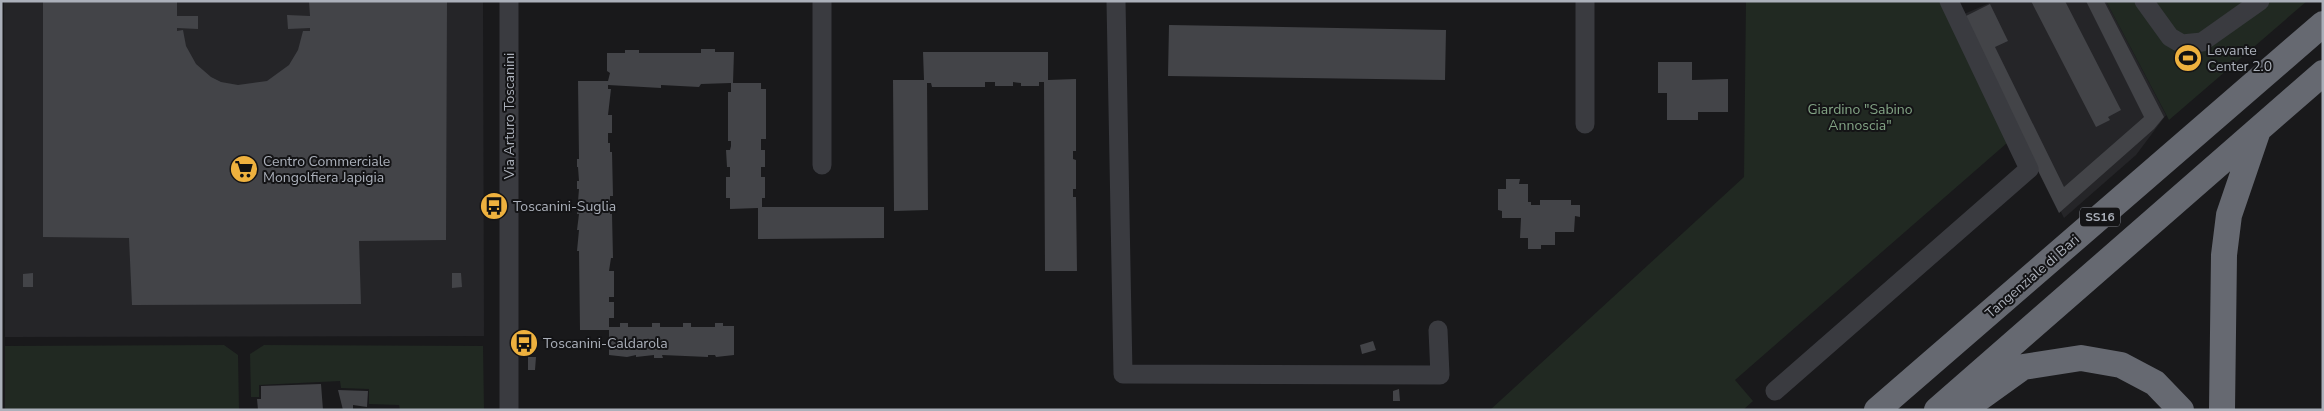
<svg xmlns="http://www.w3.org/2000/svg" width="2324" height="411" font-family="'Nunito Sans',sans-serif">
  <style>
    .built { fill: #252528 }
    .green { fill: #212922 }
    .building { fill: #434448 }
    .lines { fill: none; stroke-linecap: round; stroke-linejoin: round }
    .minor { stroke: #3a3b40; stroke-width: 19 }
    .highway { stroke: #666971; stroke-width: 26 }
    .labels { text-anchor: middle; stroke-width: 4; stroke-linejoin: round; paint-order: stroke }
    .shield { fill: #141416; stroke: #7e8189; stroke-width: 1 }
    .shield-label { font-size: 12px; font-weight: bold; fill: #abb0ba }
    .poi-label { font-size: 14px; fill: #abb0ba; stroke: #141416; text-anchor: start }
    .park-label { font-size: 14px; fill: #83a485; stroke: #141416 }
    .street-label { font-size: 14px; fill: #abb0ba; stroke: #141416 }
  </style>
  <rect width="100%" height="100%" fill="#19191b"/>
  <path class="built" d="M4 1H483L484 336 5 337Z
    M1994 1H2106L2166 115 2136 155 2064 218 1962 15Z"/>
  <path class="green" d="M1746 1H1942L2007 143 1735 380 1753 401 1743 410H1490L1744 177Z
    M2106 1H2307L2169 120Z
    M224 345 238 355 239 410H5V346Z
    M264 345 483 346 484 410H400L399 405 369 404V389L341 388 340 381 259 385V397H251L250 354Z"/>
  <path class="building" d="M43 1H177V16H198V29L177 28V31L183 30 186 46 196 64 211 77 221 82 238 85 267 81 289 65 298 50 303 31H310V28L288 29 287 15 310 16 309 1H447L446 240 359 241 361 304 132 305 129 238 43 237Z
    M2031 1H2065L2121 110 2108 117 2110 120 2096 127Z
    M2086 1H2104L2164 117 2154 129 2059 213 1962 18 1990 4 2008 41 1995 47 2064 187 2144 117Z
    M1169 25 1446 30 1445 80 1168 76Z
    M701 49H715V52H734L733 83H761V89H766V139H761V150H765V167H761V177H765V198H762V207H884V238L758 239V208L730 209V198H726V177H730V167H727L726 150H730L731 146V141H728V92H731V83L701 84 699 87 661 85V88L608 85V89H611L608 115H612V133H608V143H610V152H612L613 196H610V214H612L613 258H611L609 271H614V297H609V302H614V318H609V327H620V323H628V327H652V323H660V327H683V323H691V327H715V323H723V326H734V355L716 357 715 355H708V357L662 355 663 358H654V355L636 357V355L627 357 609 355V330H580L579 251H577L579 230H577L579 214H577L579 189H577V181H579L578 167H577V159H579L578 81H608L610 73 607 71V53H625V50H639V53H701Z
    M923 52H1048V80L1076 79V151H1073V159L1076 160V189H1073V197H1076L1077 271H1045L1044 82H1039V86H1021V83L1013 82V86H995V82H985V87H932L931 83H927L928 210 894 211 893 80H924Z
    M1658 62H1692V80L1728 79V112H1698V120H1667V93H1658Z
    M1506 179H1520L1519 184H1528V202H1531V205H1540V200H1571V205H1580V217L1575 216 1574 232H1555V245H1541V249H1528V238H1520L1521 218H1502V211L1498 210V189H1506Z
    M33 273V287H23V274Z
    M452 273H461L462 287 452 288Z
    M1373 341 1376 350 1362 354 1360 345Z
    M528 357H536L535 370H528Z
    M321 384 323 410H258L257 399H261V386Z
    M1399 389 1400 401H1393V391Z
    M338 390 368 391 367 407 353 405V410H343Z"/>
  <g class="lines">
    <path class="minor" d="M509 1V410
      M822 1V165
      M1116 1 1123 374 1440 375 1438 330
      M2144 1 2170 37 2182 44 2202 42 2260 1
      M1585 124V1
      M1775 391 2029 169 1949 1"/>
    <path class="highway" d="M1877 410 2323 24
      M1937 410 2323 73
      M1963 410 2023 367 2081 358 2121 365 2155 383 2181 410
      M2222 410 2224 255 2229 215 2257 133"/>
  </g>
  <defs>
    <symbol id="stadium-disc" viewBox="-11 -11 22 22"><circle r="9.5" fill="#eeb13e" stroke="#141416"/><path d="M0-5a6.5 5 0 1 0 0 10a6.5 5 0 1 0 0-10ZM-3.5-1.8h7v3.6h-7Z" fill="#111"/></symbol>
    <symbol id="supermarket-disc" viewBox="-11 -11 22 22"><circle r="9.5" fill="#eeb13e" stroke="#141416"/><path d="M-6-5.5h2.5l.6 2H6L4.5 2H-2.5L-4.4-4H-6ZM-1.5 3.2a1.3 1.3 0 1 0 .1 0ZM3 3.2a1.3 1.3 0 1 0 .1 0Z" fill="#111"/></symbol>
    <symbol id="bus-disc" viewBox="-11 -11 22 22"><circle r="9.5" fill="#eeb13e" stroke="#141416"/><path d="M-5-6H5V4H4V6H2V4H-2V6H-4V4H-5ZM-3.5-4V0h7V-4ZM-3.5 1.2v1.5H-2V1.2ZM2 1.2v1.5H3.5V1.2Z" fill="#111"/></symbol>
  </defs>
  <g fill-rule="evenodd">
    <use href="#stadium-disc" x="2172" y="42" width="32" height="32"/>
    <use href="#supermarket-disc" x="228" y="153" width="32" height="32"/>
    <use href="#bus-disc" x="478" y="190" width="32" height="32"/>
    <use href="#bus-disc" x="508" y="327" width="32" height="32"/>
  </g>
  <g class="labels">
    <rect class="shield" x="2080" y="207.5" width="40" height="19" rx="4"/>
    <g class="shield-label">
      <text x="2100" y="221">SS16</text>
    </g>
    <g class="poi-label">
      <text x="2207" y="55">Levante<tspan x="2207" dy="16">Center 2.0</tspan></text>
      <text x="263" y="166">Centro Commerciale<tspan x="263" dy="16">Mongolfiera Japigia</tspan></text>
      <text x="513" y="211">Toscanini-Suglia</text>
      <text x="543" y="348">Toscanini-Caldarola</text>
    </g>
    <g class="park-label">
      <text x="1860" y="114">Giardino "Sabino<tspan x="1860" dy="16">Annoscia"</tspan></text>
    </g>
    <g class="street-label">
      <text transform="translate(509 116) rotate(-90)" y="5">Via Arturo Toscanini</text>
      <text transform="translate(2032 276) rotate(-41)" y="5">Tangenziale di Bari</text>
    </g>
  </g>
  <rect width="2324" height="411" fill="none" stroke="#abb0ba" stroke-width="5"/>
</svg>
